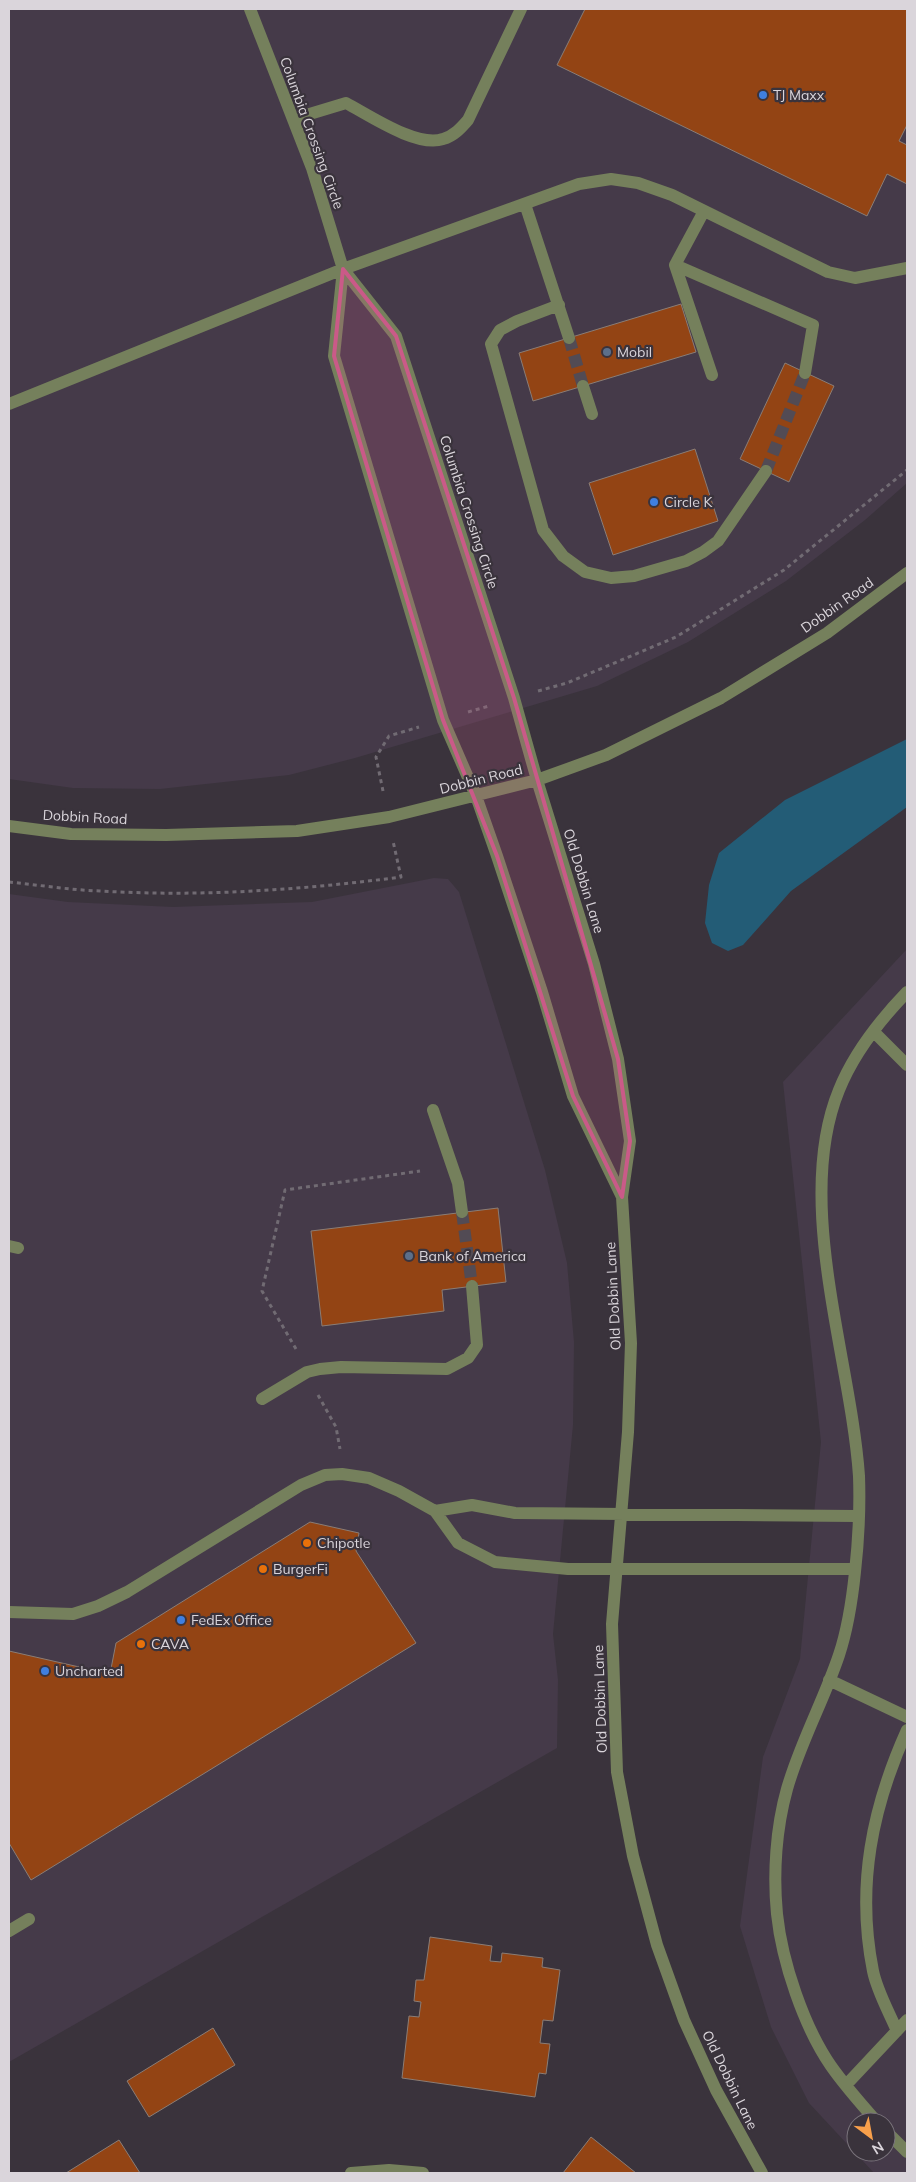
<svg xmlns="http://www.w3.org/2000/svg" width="916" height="2182" font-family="Mulish,sans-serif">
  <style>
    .built { fill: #453a49; fill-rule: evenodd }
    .water { fill: #235c76 }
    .building { fill: #934414; stroke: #8a7d76 }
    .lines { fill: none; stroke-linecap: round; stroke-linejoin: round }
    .minor-tunnel { stroke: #524b54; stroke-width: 12; stroke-dasharray: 12 6; stroke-linecap: butt }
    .path { stroke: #716b73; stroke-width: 3; stroke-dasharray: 4 4; stroke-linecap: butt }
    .minor { stroke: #75805c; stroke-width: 12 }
    .marked { fill: #ca5a88; fill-opacity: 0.2; stroke: #ca5a88; stroke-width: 4; stroke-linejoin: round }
    .shop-dot { fill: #3f7fe0; stroke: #3a333c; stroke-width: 2 }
    .service-dot { fill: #5c6f8a; stroke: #3a333c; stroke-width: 2 }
    .food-dot { fill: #e8710a; stroke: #3a333c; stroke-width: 2 }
    .labels { text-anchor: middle; stroke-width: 4.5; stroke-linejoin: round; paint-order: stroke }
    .poi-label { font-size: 14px; fill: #dad5db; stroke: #3a333c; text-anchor: start }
    .street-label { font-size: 14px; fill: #dad5db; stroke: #3a333c }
  </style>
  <rect width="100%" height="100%" fill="#3a333c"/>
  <path class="built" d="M9 9H907V483L865 520 786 581 688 642 597 686 355 758 289 775 160 789 73 788 9 779Z
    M434 878 448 879 459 892 545 1170 567 1263 574 1342 573 1425 553 1634 558 1680 557 1748 9 2062V894L68 902 173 907 312 902Z
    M907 949V2173H874L809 2103 771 2027 740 1926 763 1757 800 1659 821 1442 783 1082ZM856 2122H886V2152H856Z"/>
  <path class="water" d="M907 739V807L791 891 743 945 728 951 712 943 705 923 709 885 719 853 785 800Z"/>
  <path class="building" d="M585 9H907V125L899 141 907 145V184L887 174 867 216 557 65Z
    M681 304 696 352 533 401 519 353Z
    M785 363 834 386 789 482 740 459Z
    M695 449 718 521 613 555 589 483Z
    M498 1208 506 1282 442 1290 444 1311 322 1326 311 1231Z
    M310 1522 359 1533 356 1551 416 1643 31 1880 9 1843V1651L110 1674 116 1643Z
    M430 1937 492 1946 490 1961 501 1962 502 1953 543 1958 542 1967 560 1970 553 2021 543 2020 540 2043 550 2044 546 2074 539 2073 535 2097 402 2078 409 2016 419 2017 421 2002 414 2001 416 1980H424Z
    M213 2028 235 2065 149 2117 127 2081Z
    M591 2137 636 2173H563Z
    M119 2140 140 2173H66Z"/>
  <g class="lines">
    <path class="minor-tunnel" d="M569 338 583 386
      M766 471 805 373
      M462 1212 472 1286"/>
    <path class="path" d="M538 691 567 683 676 637 784 570 907 470
      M468 712 489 706
      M383 791 376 757 389 736 419 727
      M9 882C39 885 70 890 100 891 201 897 301 890 401 877L393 841
      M296 1349 262 1291 285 1190 420 1171
      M318 1395 336 1427 340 1449"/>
    <path class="minor" d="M250 9 312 168 343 269 396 336 514 698 537 780 594 964 618 1059 630 1141 622 1197 631 1343 628 1432 612 1624 617 1772 633 1856 657 1945 684 2020 716 2090 762 2173
      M293 119 346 103C369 115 417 148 443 139 454 136 461 128 468 120L521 9
      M525 204 569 338
      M704 211 675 265 712 375
      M675 265 813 325 805 373
      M343 269 334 356 443 720 476 796 497 856 542 992 573 1096 622 1197
      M559 305 517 321 500 330 491 344 543 530 563 556 585 572 611 578 634 576 686 561 703 552 718 541 766 471
      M583 386 592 414
      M9 404 343 269 579 184 611 179 638 183 672 195 828 272 855 278 907 268
      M9 826 71 834 166 835 297 831 389 817 537 780 606 755 721 698 827 633 907 573
      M874 1032 907 1065
      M433 1110 458 1183 462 1212
      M9 1246 18 1248
      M262 1399 307 1372 320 1369 341 1367 447 1369 468 1358 477 1345 472 1286
      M435 1511 472 1505 515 1513 857 1516
      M9 1612 73 1614 98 1606 127 1592 301 1485 325 1475 342 1474 369 1478 399 1491 435 1511 458 1543 495 1562 568 1569H855
      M829 1680 907 1717
      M9 1931 29 1919
      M897 2031C889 2012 877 1991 873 1971 856 1886 872 1808 907 1730
      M846 2085 907 2020
      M877 2122C861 2104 845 2086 831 2066 804 2027 782 1962 777 1914 773 1874 776 1828 787 1789 800 1743 824 1700 839 1655 848 1628 852 1601 855 1572 858 1545 860 1504 859 1476 851 1359 793 1202 839 1090 853 1055 881 1019 907 992
      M886 2131 907 2152
      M351 2173 389 2170 423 2173"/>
  </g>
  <path class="marked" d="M343 269 396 336 514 698 618 1059 630 1141 622 1197 573 1096 497 856 443 720 334 356Z"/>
  <g class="shop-dot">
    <circle cx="763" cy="95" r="5"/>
    <circle cx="654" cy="502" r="5"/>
    <circle cx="181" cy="1620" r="5"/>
    <circle cx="45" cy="1671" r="5"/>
  </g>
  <g class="service-dot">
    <circle cx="607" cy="352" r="5"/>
    <circle cx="409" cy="1256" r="5"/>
  </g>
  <g class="food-dot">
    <circle cx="307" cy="1543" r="5"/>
    <circle cx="263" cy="1569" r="5"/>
    <circle cx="141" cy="1644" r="5"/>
  </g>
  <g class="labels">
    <g class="poi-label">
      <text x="773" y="100">TJ Maxx</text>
      <text x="617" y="357">Mobil</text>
      <text x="664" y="507">Circle K</text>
      <text x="419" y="1261">Bank of America</text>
      <text x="317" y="1548">Chipotle</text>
      <text x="273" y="1574">BurgerFi</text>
      <text x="191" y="1625">FedEx Office</text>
      <text x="151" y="1649">CAVA</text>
      <text x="55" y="1676">Uncharted</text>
    </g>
    <g class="street-label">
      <text transform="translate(312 133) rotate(70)" y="5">Columbia Crossing Circle</text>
      <text transform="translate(469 512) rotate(72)" y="5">Columbia Crossing Circle</text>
      <text transform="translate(837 605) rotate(-35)" y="5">Dobbin Road</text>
      <text transform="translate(481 779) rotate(-14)" y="5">Dobbin Road</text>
      <text transform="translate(85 817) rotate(3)" y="5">Dobbin Road</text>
      <text transform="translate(584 881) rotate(73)" y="5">Old Dobbin Lane</text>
      <text transform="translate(613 1296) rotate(-93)" y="5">Old Dobbin Lane</text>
      <text transform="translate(600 1699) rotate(-92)" y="5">Old Dobbin Lane</text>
      <text transform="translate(730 2080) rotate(64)" y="5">Old Dobbin Lane</text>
    </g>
  </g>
  <rect width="916" height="2182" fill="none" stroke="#dad5db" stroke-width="20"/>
  <g transform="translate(871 2137) rotate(148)"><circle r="24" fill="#3a333c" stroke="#7a747c"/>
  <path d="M0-4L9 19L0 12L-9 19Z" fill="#f8a04b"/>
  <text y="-8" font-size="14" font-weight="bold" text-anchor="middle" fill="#dad5db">N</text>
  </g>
</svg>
